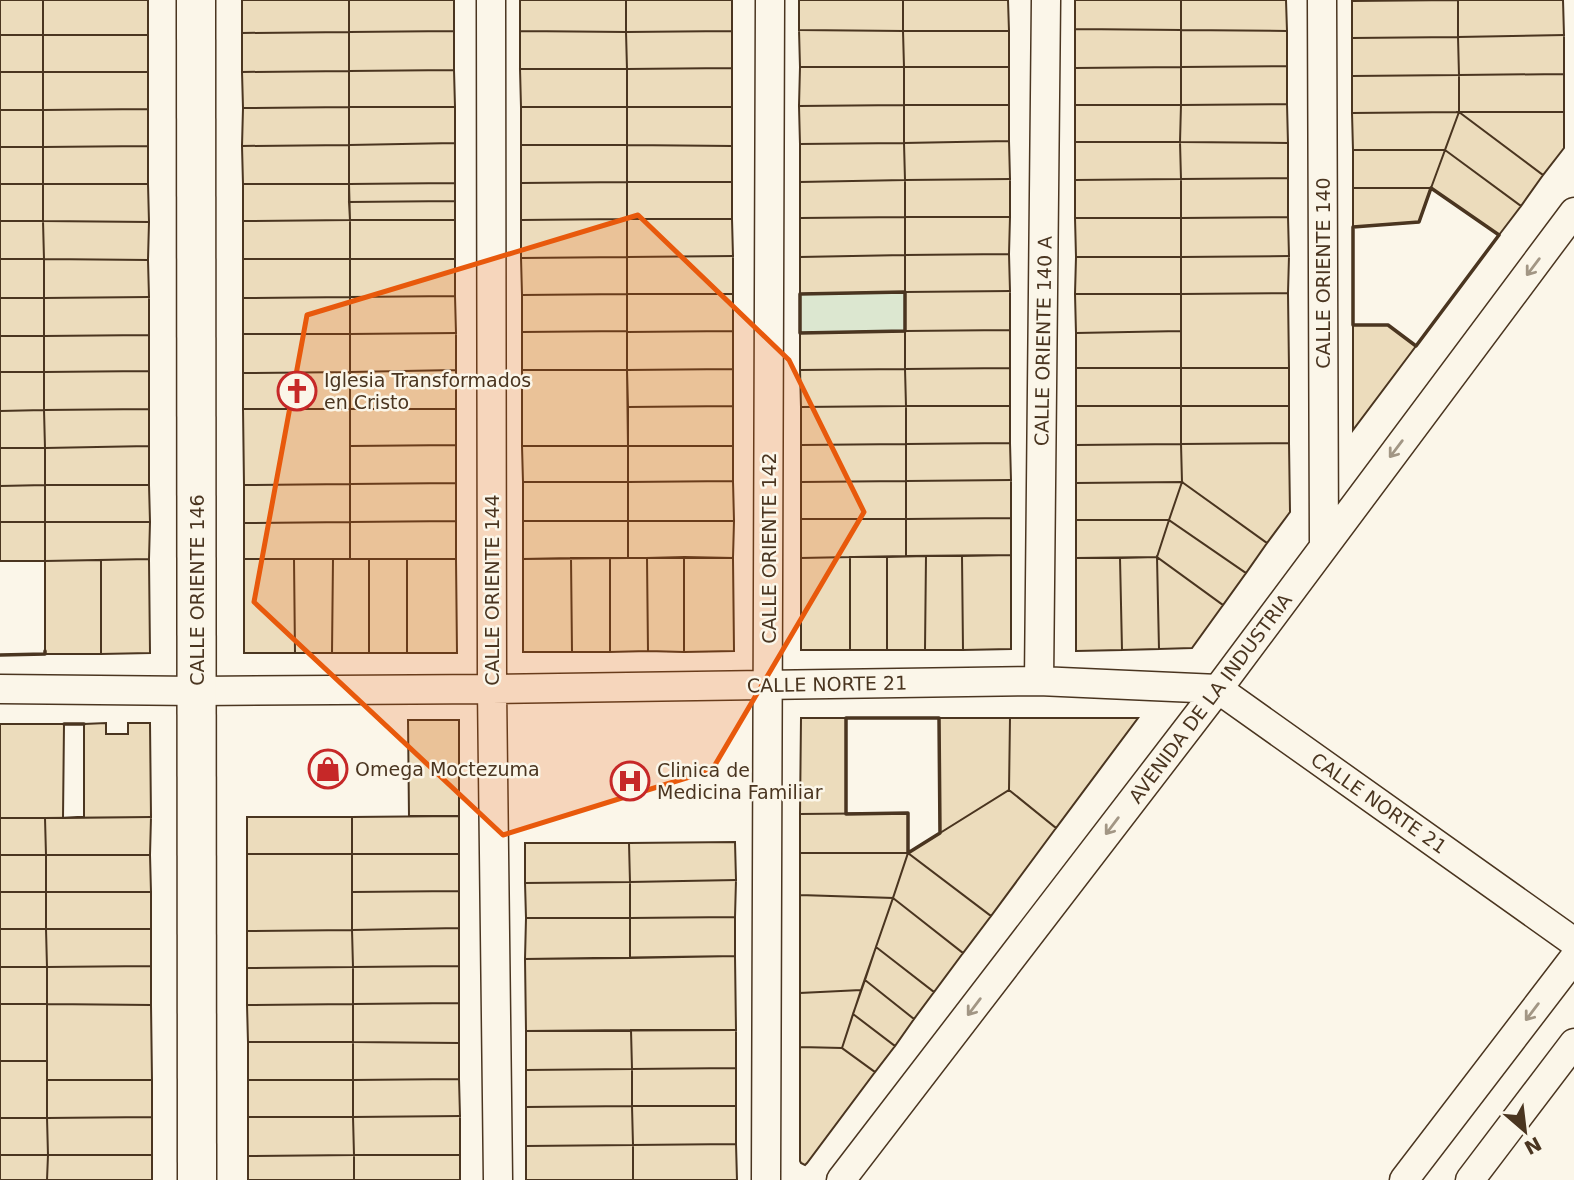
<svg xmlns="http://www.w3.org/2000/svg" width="1574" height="1180" font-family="'DejaVu Sans',sans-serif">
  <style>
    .green { fill: #dce7d0; stroke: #887966; stroke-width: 2 }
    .building { fill: #ecdcbc; stroke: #4a3520; stroke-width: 2 }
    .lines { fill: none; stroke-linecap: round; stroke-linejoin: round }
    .street-casing { stroke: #4a3520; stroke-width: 31 }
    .secondary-casing { stroke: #4a3520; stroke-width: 41 }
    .street { stroke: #fbf6e9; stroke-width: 28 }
    .secondary { stroke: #fbf6e9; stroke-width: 38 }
    .wall { stroke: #4a3520; stroke-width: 3.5 }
    .oneway { stroke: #a29684 }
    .marked { fill: #e8590c; fill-opacity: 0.2; stroke: #e8590c; stroke-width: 5; stroke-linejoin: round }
    .labels { text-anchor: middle; stroke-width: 5; stroke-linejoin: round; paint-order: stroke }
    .street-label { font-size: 19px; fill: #4a3520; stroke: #fbf6e9 }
    .poi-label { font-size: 19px; fill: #4a3520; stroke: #fbf6e9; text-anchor: start }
  </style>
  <rect width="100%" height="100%" fill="#fbf6e9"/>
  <path class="green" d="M905 292V331L800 333V294Z"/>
  <path class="building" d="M0 0H43V35H0Z
    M43 0H148V35H43Z
    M242 0H349V32L242 33Z
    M349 0H454V31L349 32Z
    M520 0H626V32L520 31Z
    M626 0H732V31L626 32Z
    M799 0H903V31L799 30Z
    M903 0H1008L1009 31H903Z
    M1075 0H1181V30L1075 29Z
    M1181 0H1286L1287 31 1181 30Z
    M1458 0H1563L1564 35 1458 37Z
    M1458 0V37L1352 38V1Z
    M1075 29 1181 30V67L1075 68Z
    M799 30 903 31 904 67H800Z
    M1181 30 1287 31V66L1181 67Z
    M454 31V70L349 71V32Z
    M520 31 626 32 627 69H520Z
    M732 31V68L627 69 626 32Z
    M903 31H1009V67H904Z
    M349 32V71L242 72V33Z
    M0 35H43V72H0Z
    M43 35H148V72H43Z
    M1564 35V74L1459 75 1458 37Z
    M1458 37 1459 75 1352 76V38Z
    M1287 66V104L1181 105V67Z
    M800 67H904V105L799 106Z
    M904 67H1009V105H904Z
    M1181 67V105H1075V68Z
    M732 68V107H627V69Z
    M520 69H627V107H521Z
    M454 70 455 107H349V71Z
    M349 71V107L243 108 242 72Z
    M0 72H43V110H0Z
    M43 72H148V109L43 110Z
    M1564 74V112H1459V75Z
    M1459 75V112L1352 113V76Z
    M1287 104 1288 143 1180 142 1181 105Z
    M904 105H1009V141L904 143Z
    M904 105V143L800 144 799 106Z
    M1075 105H1181L1180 142H1075Z
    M349 107H455V143L349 145Z
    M349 107V145L242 146 243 108Z
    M521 107H627V145H521Z
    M627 107H732V146L627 145Z
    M148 109V146L43 147V110Z
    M0 110H43V147H0Z
    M1459 112 1543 175 1521 206 1445 150Z
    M1459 112 1445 150H1353L1352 113Z
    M1459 112H1564V148L1543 175Z
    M1009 141 1010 179 905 180 904 143Z
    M1075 142H1180L1181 179 1075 180Z
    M1180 142 1288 143V178L1181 179Z
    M455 143V183L349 184V145Z
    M904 143 905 180 800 182V144Z
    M349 145V184H243L242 146Z
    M521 145H627V182L521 183Z
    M627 145 732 146V182H627Z
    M148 146V184H43V147Z
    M0 147H43V184H0Z
    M1353 150H1445L1431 188H1353Z
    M1445 150 1521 206 1499 235 1431 188Z
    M1288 178V217L1181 218V179Z
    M1010 179V217H905V180Z
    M1181 179V218H1075V180Z
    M905 180V217L800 218V182Z
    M627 182V219L521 220V183Z
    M627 182H732V219H627Z
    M455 183V201L349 202V184Z
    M0 184H43V221H0Z
    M43 184H148L149 222 43 221Z
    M243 184H349L350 220 243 221Z
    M1353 188H1431L1419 222 1353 227Z
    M455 201V220H350L349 202Z
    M905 217H1010L1009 254 905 255Z
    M905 217V255L800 257V218Z
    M1288 217 1289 256 1181 257V218Z
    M1075 218H1181V257H1076Z
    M627 219V257L521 258V220Z
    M627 219H732L733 256 627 257Z
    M350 220V259H243V221Z
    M350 220H455V259H350Z
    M0 221H43L44 259H0Z
    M43 221 149 222 148 260 44 259Z
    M1009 254 1010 291 905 292V255Z
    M905 255V292L800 294V257Z
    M733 256V294H627V257Z
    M1289 256 1288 293 1181 294V257Z
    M627 257V294L522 295 521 258Z
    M1076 257H1181V294H1075Z
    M0 259H44V298H0Z
    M44 259 148 260 149 297 44 298Z
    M243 259H350V297L243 298Z
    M350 259H455V296L350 297Z
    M1010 291V330L905 331V292Z
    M1288 293 1289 368H1181V294Z
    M627 294V331L522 332V295Z
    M627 294H733V331L627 332Z
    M1075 294H1181V331L1076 333Z
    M455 296 456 333 350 334V297Z
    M149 297V335L44 336V298Z
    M350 297V334H243V298Z
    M0 298H44V336H0Z
    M1353 325H1388L1416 346 1353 430Z
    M1010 330V368L905 369V331Z
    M733 331V369L627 370V332Z
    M905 331V369L800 370V333Z
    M1181 331V368H1076V333Z
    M522 332 627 331V370H522Z
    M456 333V370L350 372V334Z
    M243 334H350V372L243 373Z
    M149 335V371L44 372V336Z
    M0 336H44V372H0Z
    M1010 368V406H906L905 369Z
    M1076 368H1181V406H1076Z
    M1181 368H1289V406H1181Z
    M733 369V406L628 407 627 370Z
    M905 369 906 406 801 407 800 370Z
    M456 370V409H350V372Z
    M522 370H627L628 446H522Z
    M149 371V409L44 410V372Z
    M0 372H44V410L0 411Z
    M350 372V409H243V373Z
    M733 406V446H628V407Z
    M906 406V444L801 445V407Z
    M906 406H1010V443L906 444Z
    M1076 406H1181V444L1076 445Z
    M1181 406H1289V443L1181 444Z
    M149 409V446L45 448 44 410Z
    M243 409H350V484L244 485Z
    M350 409H456V445L350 446Z
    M44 410 45 448H0V411Z
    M1010 443 1011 480 906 481V444Z
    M1289 443 1290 512 1267 543 1182 482 1181 444Z
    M906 444V481L801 482V445Z
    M1181 444 1182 482 1076 483V445Z
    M456 445V483L350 484V446Z
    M149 446V485H45V448Z
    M522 446H628V482H523Z
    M628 446H733V481L628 482Z
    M0 448H45V485L0 486Z
    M1011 480V518L906 519V481Z
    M733 481 734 521H628V482Z
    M906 481V519H801V482Z
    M523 482H628V521H523Z
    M1182 482 1267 543 1246 573 1169 520Z
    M1182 482 1169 520H1076V483Z
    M456 483V521L350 522V484Z
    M350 484V522L244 523V485Z
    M45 485V522H0V486Z
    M45 485H149L150 522H45Z
    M1011 518V555L906 556V519Z
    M801 519H906V556L801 558Z
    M1076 520H1169L1157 557 1076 558Z
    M1169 520 1246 573 1223 605 1157 557Z
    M456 521V559H350V522Z
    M523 521H628V558L523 559Z
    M628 521H734L733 558H628Z
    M0 522H45V561H0Z
    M45 522H150L149 559 45 561Z
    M350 522V559H244V523Z
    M1011 555V649L963 650 962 556Z
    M926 556 925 650H887V557Z
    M926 556H962L963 650H925Z
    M684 557 733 558 734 651 684 652Z
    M684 557V652L648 651 647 558Z
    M850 557V650H801V558Z
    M850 557H887V650H850Z
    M1157 557 1159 649 1122 650 1120 558Z
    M1157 557 1223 605 1192 648 1159 649Z
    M571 558H610V652H572Z
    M571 558 572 652H523V559Z
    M610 558H647L648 651 610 652Z
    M1076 558H1120L1122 650 1076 651Z
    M149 559 150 653 101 654V560Z
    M244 559H294L295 653H244Z
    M294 559H333L332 653H295Z
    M333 559H369V653H332Z
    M369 559H407V653H369Z
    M407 559H456L457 653H407Z
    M101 560V654H45V561Z
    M801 718H846V814H800Z
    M939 718H1010L1009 790 940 833Z
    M1010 718H1138L1056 828 1009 790Z
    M408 720H459V816H409Z
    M106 723V734H128V723H150L151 817 63 818 84 817V724Z
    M0 724H64L63 818H0Z
    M1009 790 1056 828 991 916 908 853Z
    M908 813V853H800V814Z
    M459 816V854H352V817Z
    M151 817 150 855H46L45 818Z
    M247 817H352V854H247Z
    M0 818H45L46 855H0Z
    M735 842 736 880 630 882 629 843Z
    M525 843H629L630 882 525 883Z
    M800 853H908L893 898 800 895Z
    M908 853 991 916 963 953 893 898Z
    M247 854H352V930L247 931Z
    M352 854H459V891L352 892Z
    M0 855H46V892H0Z
    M46 855H150L151 892H46Z
    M736 880 735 917 630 918V882Z
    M630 882V918H526L525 883Z
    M459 891V928L352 930V892Z
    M0 892H46V929H0Z
    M46 892H151V929H46Z
    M800 895 893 898 861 990 800 993Z
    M893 898 963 953 934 992 876 947Z
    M735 917V956L630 958V918Z
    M526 918H630V958L525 959Z
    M459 928V966L353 967 352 930Z
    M0 929H46L47 967H0Z
    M46 929H151V966L47 967Z
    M352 930 353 967 247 968V931Z
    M876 947 934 992 914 1019 865 980Z
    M735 956 736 1030 526 1031 525 959Z
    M151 966V1005L47 1004V967Z
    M459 966V1003L353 1004V967Z
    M0 967H47V1004H0Z
    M353 967V1004L247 1005V968Z
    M865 980 914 1019 895 1046 853 1014Z
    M861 990 842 1048 800 1047V993Z
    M459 1003V1043L353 1042V1004Z
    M0 1004H47V1061H0Z
    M47 1004 151 1005 152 1080H47Z
    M353 1004V1042H248L247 1005Z
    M853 1014 895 1046 875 1072 842 1048Z
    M631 1030 632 1069 526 1070V1031Z
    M631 1030H736V1068L632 1069Z
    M248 1042H353V1080H248Z
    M353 1042 459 1043V1079L353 1080Z
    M800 1047 842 1048 875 1072 807 1163 805 1165 801 1163 800 1161Z
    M0 1061H47V1118H0Z
    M736 1068V1106H632V1069Z
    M632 1069V1106L526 1107V1070Z
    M459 1079 460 1116 353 1117V1080Z
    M47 1080H152V1117L47 1118Z
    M248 1080H353V1117H248Z
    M632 1106 633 1145 526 1146V1107Z
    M632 1106H736V1144L633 1145Z
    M460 1116V1155H354L353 1117Z
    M152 1117V1155H48L47 1118Z
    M248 1117H353L354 1155 248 1156Z
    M0 1118H47L48 1155H0Z
    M736 1144 737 1180H633V1145Z
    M633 1145V1180H526V1146Z
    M0 1155H48L47 1180H0Z
    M48 1155H152V1180H47Z
    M354 1155V1180H248V1156Z
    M354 1155H460V1180H354Z"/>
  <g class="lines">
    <defs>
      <path id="street" d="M491 0 492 689 498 1180
        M1322 0 1324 545
        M1039 681 1046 0
        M0 689 197 691 492 689 1039 681 1218 689 1574 942
        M766 1180 770 0
        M841 1180 1218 689 1574 212
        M1404 1180 1574 958
        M1470 1180 1574 1043"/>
      <path id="secondary" d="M196 0 197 1180"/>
    </defs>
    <use href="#street" class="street-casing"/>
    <use href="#secondary" class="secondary-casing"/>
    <use href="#street" class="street"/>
    <use href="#secondary" class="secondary"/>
    <path class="wall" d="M1431 188 1499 235 1416 346 1388 325H1353V227L1419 222Z
      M905 292V331L800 333V294Z
      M0 655 45 654V651
      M846 718H939L940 833 908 853V813L846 814Z
      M64 724H84"/>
  </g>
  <defs><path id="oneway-shaft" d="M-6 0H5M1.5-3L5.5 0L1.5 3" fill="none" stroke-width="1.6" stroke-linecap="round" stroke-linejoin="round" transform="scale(1.75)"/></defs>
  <g class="oneway">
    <use href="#oneway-shaft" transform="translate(1533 267) rotate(127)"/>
    <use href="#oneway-shaft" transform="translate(1396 449) rotate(127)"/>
    <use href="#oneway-shaft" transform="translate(1112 826) rotate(127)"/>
    <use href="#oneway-shaft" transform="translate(974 1007) rotate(127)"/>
    <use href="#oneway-shaft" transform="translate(1532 1012) rotate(127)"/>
  </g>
  <path class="marked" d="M638 215 789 360 864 512 712 770 503 835 254 602 307 315Z"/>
  <defs>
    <symbol id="church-ring" viewBox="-11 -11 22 22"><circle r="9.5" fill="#fbf6e9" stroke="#c62828" stroke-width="1.5"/><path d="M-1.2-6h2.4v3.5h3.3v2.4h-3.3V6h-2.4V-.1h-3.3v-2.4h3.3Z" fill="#c62828"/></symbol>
    <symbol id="shop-ring" viewBox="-11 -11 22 22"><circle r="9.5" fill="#fbf6e9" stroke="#c62828" stroke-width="1.5"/><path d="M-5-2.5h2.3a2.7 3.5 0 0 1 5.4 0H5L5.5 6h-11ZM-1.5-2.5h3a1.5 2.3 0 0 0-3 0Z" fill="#c62828"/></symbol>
    <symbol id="hospital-ring" viewBox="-11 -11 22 22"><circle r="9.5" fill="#fbf6e9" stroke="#c62828" stroke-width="1.5"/><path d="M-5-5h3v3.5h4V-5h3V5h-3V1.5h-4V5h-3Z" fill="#c62828"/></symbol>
  </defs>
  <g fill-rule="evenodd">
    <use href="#church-ring" x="275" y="369" width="44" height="44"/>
    <use href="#shop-ring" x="306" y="747" width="44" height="44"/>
    <use href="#hospital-ring" x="608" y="759" width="44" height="44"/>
  </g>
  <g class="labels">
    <g class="street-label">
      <text transform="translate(1323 273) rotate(-90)" y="7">CALLE ORIENTE 140</text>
      <text transform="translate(1043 341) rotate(-89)" y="7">CALLE ORIENTE 140 A</text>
      <text transform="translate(769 548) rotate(-90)" y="7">CALLE ORIENTE 142</text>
      <text transform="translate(197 590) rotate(-90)" y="7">CALLE ORIENTE 146</text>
      <text transform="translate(492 590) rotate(-90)" y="7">CALLE ORIENTE 144</text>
      <text transform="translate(827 684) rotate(-1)" y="7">CALLE NORTE 21</text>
      <text transform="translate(1210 698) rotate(-53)" y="7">AVENIDA DE LA INDUSTRIA</text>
      <text transform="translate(1379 803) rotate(35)" y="7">CALLE NORTE 21</text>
    </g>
    <g class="poi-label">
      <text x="324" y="387">Iglesia Transformados<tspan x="324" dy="22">en Cristo</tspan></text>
      <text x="355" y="776">Omega Moctezuma</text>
      <text x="657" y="777">Clinica de<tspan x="657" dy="22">Medicina Familiar</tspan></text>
    </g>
  </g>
  <g transform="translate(1525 1131) rotate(152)" stroke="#fbf6e9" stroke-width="5" paint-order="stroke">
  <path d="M0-5L12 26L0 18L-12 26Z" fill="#4a3520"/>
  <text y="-10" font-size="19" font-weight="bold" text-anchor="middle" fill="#4a3520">N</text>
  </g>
</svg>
